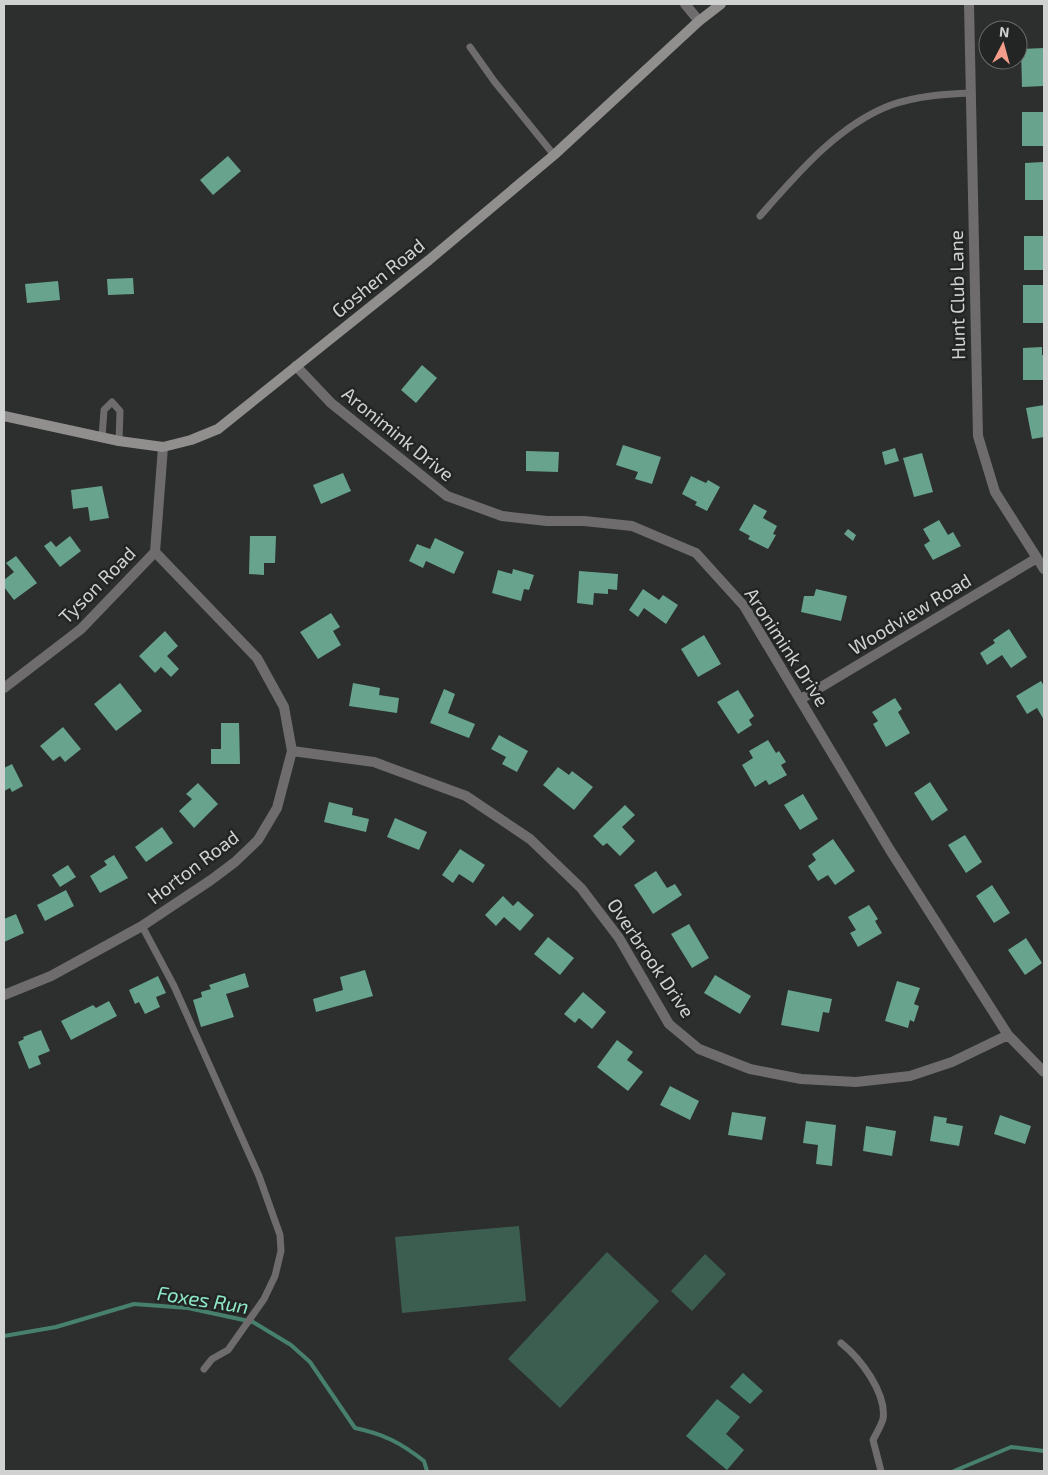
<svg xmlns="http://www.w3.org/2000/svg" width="1048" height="1475" font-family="'Exo 2',sans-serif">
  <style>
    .green { fill: #3c5e51 }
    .water { fill: #47816d }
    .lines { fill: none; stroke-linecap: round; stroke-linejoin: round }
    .stream { stroke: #47816d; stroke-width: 4 }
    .building { fill: #68a38d }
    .lane { stroke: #6e6c6c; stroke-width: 7 }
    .street { stroke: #6e6c6c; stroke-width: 10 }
    .secondary { stroke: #918f8e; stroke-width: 10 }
    .labels { text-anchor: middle; stroke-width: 5; stroke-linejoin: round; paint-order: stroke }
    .street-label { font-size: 19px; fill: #d0d2d1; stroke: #232524 }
    .water-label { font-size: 20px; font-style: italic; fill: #8feac9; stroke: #232524 }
  </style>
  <rect width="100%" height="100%" fill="#2c2f2e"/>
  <path class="green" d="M519 1226 526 1301 402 1313 395 1237Z
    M607 1252 659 1301 560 1408 508 1359Z
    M705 1254 726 1274 692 1311 671 1291Z"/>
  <path class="water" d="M743 1373 763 1391 750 1404 730 1387Z
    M717 1399 740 1417 726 1434 744 1450 727 1470 686 1436Z"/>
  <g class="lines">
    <path class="stream" d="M4 1336 56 1327 134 1304 188 1308 253 1322 291 1345 310 1362 355 1428C384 1434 401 1443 424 1461L427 1471
      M954 1471 1011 1447 1044 1451"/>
  </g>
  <path class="building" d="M1044 48 1043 86 1022 87 1021 49Z
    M1022 112H1043L1044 146H1022Z
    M228 156 241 171 213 195 200 180Z
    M1043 162 1044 200H1025V163Z
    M1024 236H1044V270H1024Z
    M133 278 134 294 108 295 107 279Z
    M58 281 60 300 27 303 25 284Z
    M1023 285H1044V323H1023Z
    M1042 347V355H1044L1043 380H1023V348Z
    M422 365 437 378 416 403 401 390Z
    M1044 405V437L1032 439 1026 408Z
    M623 445 661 457 652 484 635 479 638 472 616 465Z
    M895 448 899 461 885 465 882 452Z
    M526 451 559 452 558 472 526 471Z
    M922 453 933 492 914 497 903 458Z
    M343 473 351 491 321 504 313 485Z
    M691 476 706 483 708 480 720 487 707 511 695 505 697 502 682 494Z
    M102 486 109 518 90 521 88 507 73 509 71 490Z
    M754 504 767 511 763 518 777 526 773 534 776 535 768 549 748 539 750 536 739 530Z
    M939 520 948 535 953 532 961 546 933 560 924 545 930 541 923 529Z
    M848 529 856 535 853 541 844 534Z
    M70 536 81 551 60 567 44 546 51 541 56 547Z
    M250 536H276L275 563H264V575L249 574Z
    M435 538 464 552 454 574 426 561 423 568 409 561 417 544 430 549Z
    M16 556 37 583 14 600 4 587V580L14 572 6 563Z
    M513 569 534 575 529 590 524 589 521 601 492 593 498 570 512 574Z
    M579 571 618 574 617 590 608 589V594L594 593 593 605 577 603Z
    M643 589 659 600 663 595 678 605 666 624 644 608 638 617 629 610Z
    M816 589 847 596 841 621 801 612 804 596H814Z
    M331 613 340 627 333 631 341 645 318 659 300 632Z
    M1009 629 1027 657 1011 668 1002 655 987 665 980 653 995 643 993 640Z
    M165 631 178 646 167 656 179 669 171 677 161 667 155 673 139 656Z
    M704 635 721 664 698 677 681 649Z
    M1041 681 1044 686V720L1037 708 1027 714 1016 696Z
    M120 683 142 711 116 731 94 704Z
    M353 683 380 688 379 695 399 698 397 713 349 706Z
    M444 689 455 694 448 713 475 724 469 738 430 723Z
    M738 690 754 716 749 720 752 725 738 734 717 702Z
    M895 698 902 709 898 712 910 733 886 747 873 724 878 721 872 712Z
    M221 723H239L240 764H211V749H221Z
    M63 727 81 749 65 762 60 756 53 761 40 746Z
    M499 735 528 751 517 772 502 764 506 757 491 749Z
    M768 740 776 753 779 751 786 762 781 765 787 775 769 785 766 780 755 787 742 765 753 758 749 751Z
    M12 764 23 786 12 792 10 788 4 791V768Z
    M558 767 569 775 572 771 593 787 574 810 543 785Z
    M930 782 948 810 932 821 914 793Z
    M198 783 218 804 194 828 179 811 192 799 186 794Z
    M803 794 818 819 800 830 784 805Z
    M329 802 353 808 352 815 369 819 366 832 324 822Z
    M625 805 635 815 622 827 635 841 620 856 607 843 603 846 593 836Z
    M395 818 427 832 419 850 387 837Z
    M162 827 173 843 146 862 135 847Z
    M965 835 982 862 966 873 948 845Z
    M833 839 855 871 835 885 828 875 818 881 808 866 816 860 812 854Z
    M460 849 485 865 473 883 459 874 453 883 442 875Z
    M114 855 128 878 100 893 90 876 107 865 104 861Z
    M68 865 76 877 60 887 52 875Z
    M656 871 667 888 675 884 682 895 653 914 634 885Z
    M992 885 1010 913 994 923 976 896Z
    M66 890 74 906 45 921 37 905Z
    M503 896 513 906 518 901 534 915 520 931 504 917 496 926 485 915Z
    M869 905 878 919 875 921 882 933 858 947 850 933 856 930 848 917Z
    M16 914 24 933 4 942V919Z
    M689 924 709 958 692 968 671 934Z
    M548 937 574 958 560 975 534 954Z
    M1026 938 1042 963 1025 975 1008 950Z
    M365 970 373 996 316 1012 313 999 343 990 340 977Z
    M245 973 249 987 226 994 234 1017 201 1027 193 1000 202 997 201 992 211 989 209 985Z
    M715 975 751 996 740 1014 704 993Z
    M158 976 166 993 156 997 160 1007 145 1014 139 1002 135 1004 129 990Z
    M897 981 920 988 914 1004 919 1006 914 1022 910 1020 908 1028 885 1021Z
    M788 990 832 999 829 1013 823 1012 819 1032 781 1025Z
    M583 992 606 1012 592 1029 579 1018 575 1023 564 1014Z
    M109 1001 117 1016 71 1040 61 1021 93 1005 96 1008Z
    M41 1030 50 1051 38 1056 41 1064 29 1069 18 1042 24 1039 23 1037Z
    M617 1040 633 1052 627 1060 643 1072 628 1091 597 1067Z
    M670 1086 699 1101 690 1120 660 1105Z
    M732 1112 766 1117 762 1140 728 1135Z
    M1000 1115 1031 1126 1025 1144 994 1134Z
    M934 1116 947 1118 946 1123 963 1126 959 1146 930 1141Z
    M806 1121 836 1125 832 1166 816 1164 818 1145 803 1143Z
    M866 1126 896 1131 892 1156 863 1151Z"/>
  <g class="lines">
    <path class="lane" d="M470 47 494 81 554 155
      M760 216C797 174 838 125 891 105 917 96 944 94 971 93
      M102 437 104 410 112 402 120 411 119 441
      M142 926 174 986 259 1176 280 1235 281 1251 275 1276 264 1299 228 1350 212 1359 204 1369
      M841 1343C860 1358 887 1393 883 1419 881 1426 876 1434 873 1440L881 1471"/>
    <path class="street" d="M685 4 699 21
      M969 4 978 436 995 492 1044 569
      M296 366 331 403 447 496 502 516 547 521H584L632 526 696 553 744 606 890 850 1008 1035 1044 1072
      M4 688 81 629 155 552 163 447
      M801 699 1037 558
      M292 751 374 762 466 796 530 839 581 888 619 938 669 1024 699 1049 750 1069 801 1079 856 1082 910 1076 952 1062 1008 1035
      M4 995 51 976 142 926 211 880 235 862 258 840 277 808 292 751 284 707 257 658 155 552"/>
    <path class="secondary" d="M4 416 119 441 163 447 191 440 218 429 429 260 554 155 699 21 721 4"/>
  </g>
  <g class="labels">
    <g class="street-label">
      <text transform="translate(378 278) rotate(-39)" y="7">Goshen Road</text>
      <text transform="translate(957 295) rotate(-91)" y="7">Hunt Club Lane</text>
      <text transform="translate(398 434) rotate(39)" y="7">Aronimink Drive</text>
      <text transform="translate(97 585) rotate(-45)" y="7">Tyson Road</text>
      <text transform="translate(910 614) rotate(-31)" y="7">Woodview Road</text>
      <text transform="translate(787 647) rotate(57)" y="7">Aronimink Drive</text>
      <text transform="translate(193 867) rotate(-37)" y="7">Horton Road</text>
      <text transform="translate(651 958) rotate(56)" y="7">Overbrook Drive</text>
    </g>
    <g class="water-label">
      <text transform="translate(203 1300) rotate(9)" y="7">Foxes Run</text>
    </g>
  </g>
  <rect width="1048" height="1475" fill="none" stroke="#d0d2d1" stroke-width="10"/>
  <g transform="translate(1003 45) rotate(6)"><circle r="24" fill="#232524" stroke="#686a69"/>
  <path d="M0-4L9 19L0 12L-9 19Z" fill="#f49d8b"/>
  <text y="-8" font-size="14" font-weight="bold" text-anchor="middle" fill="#d0d2d1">N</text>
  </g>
</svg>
